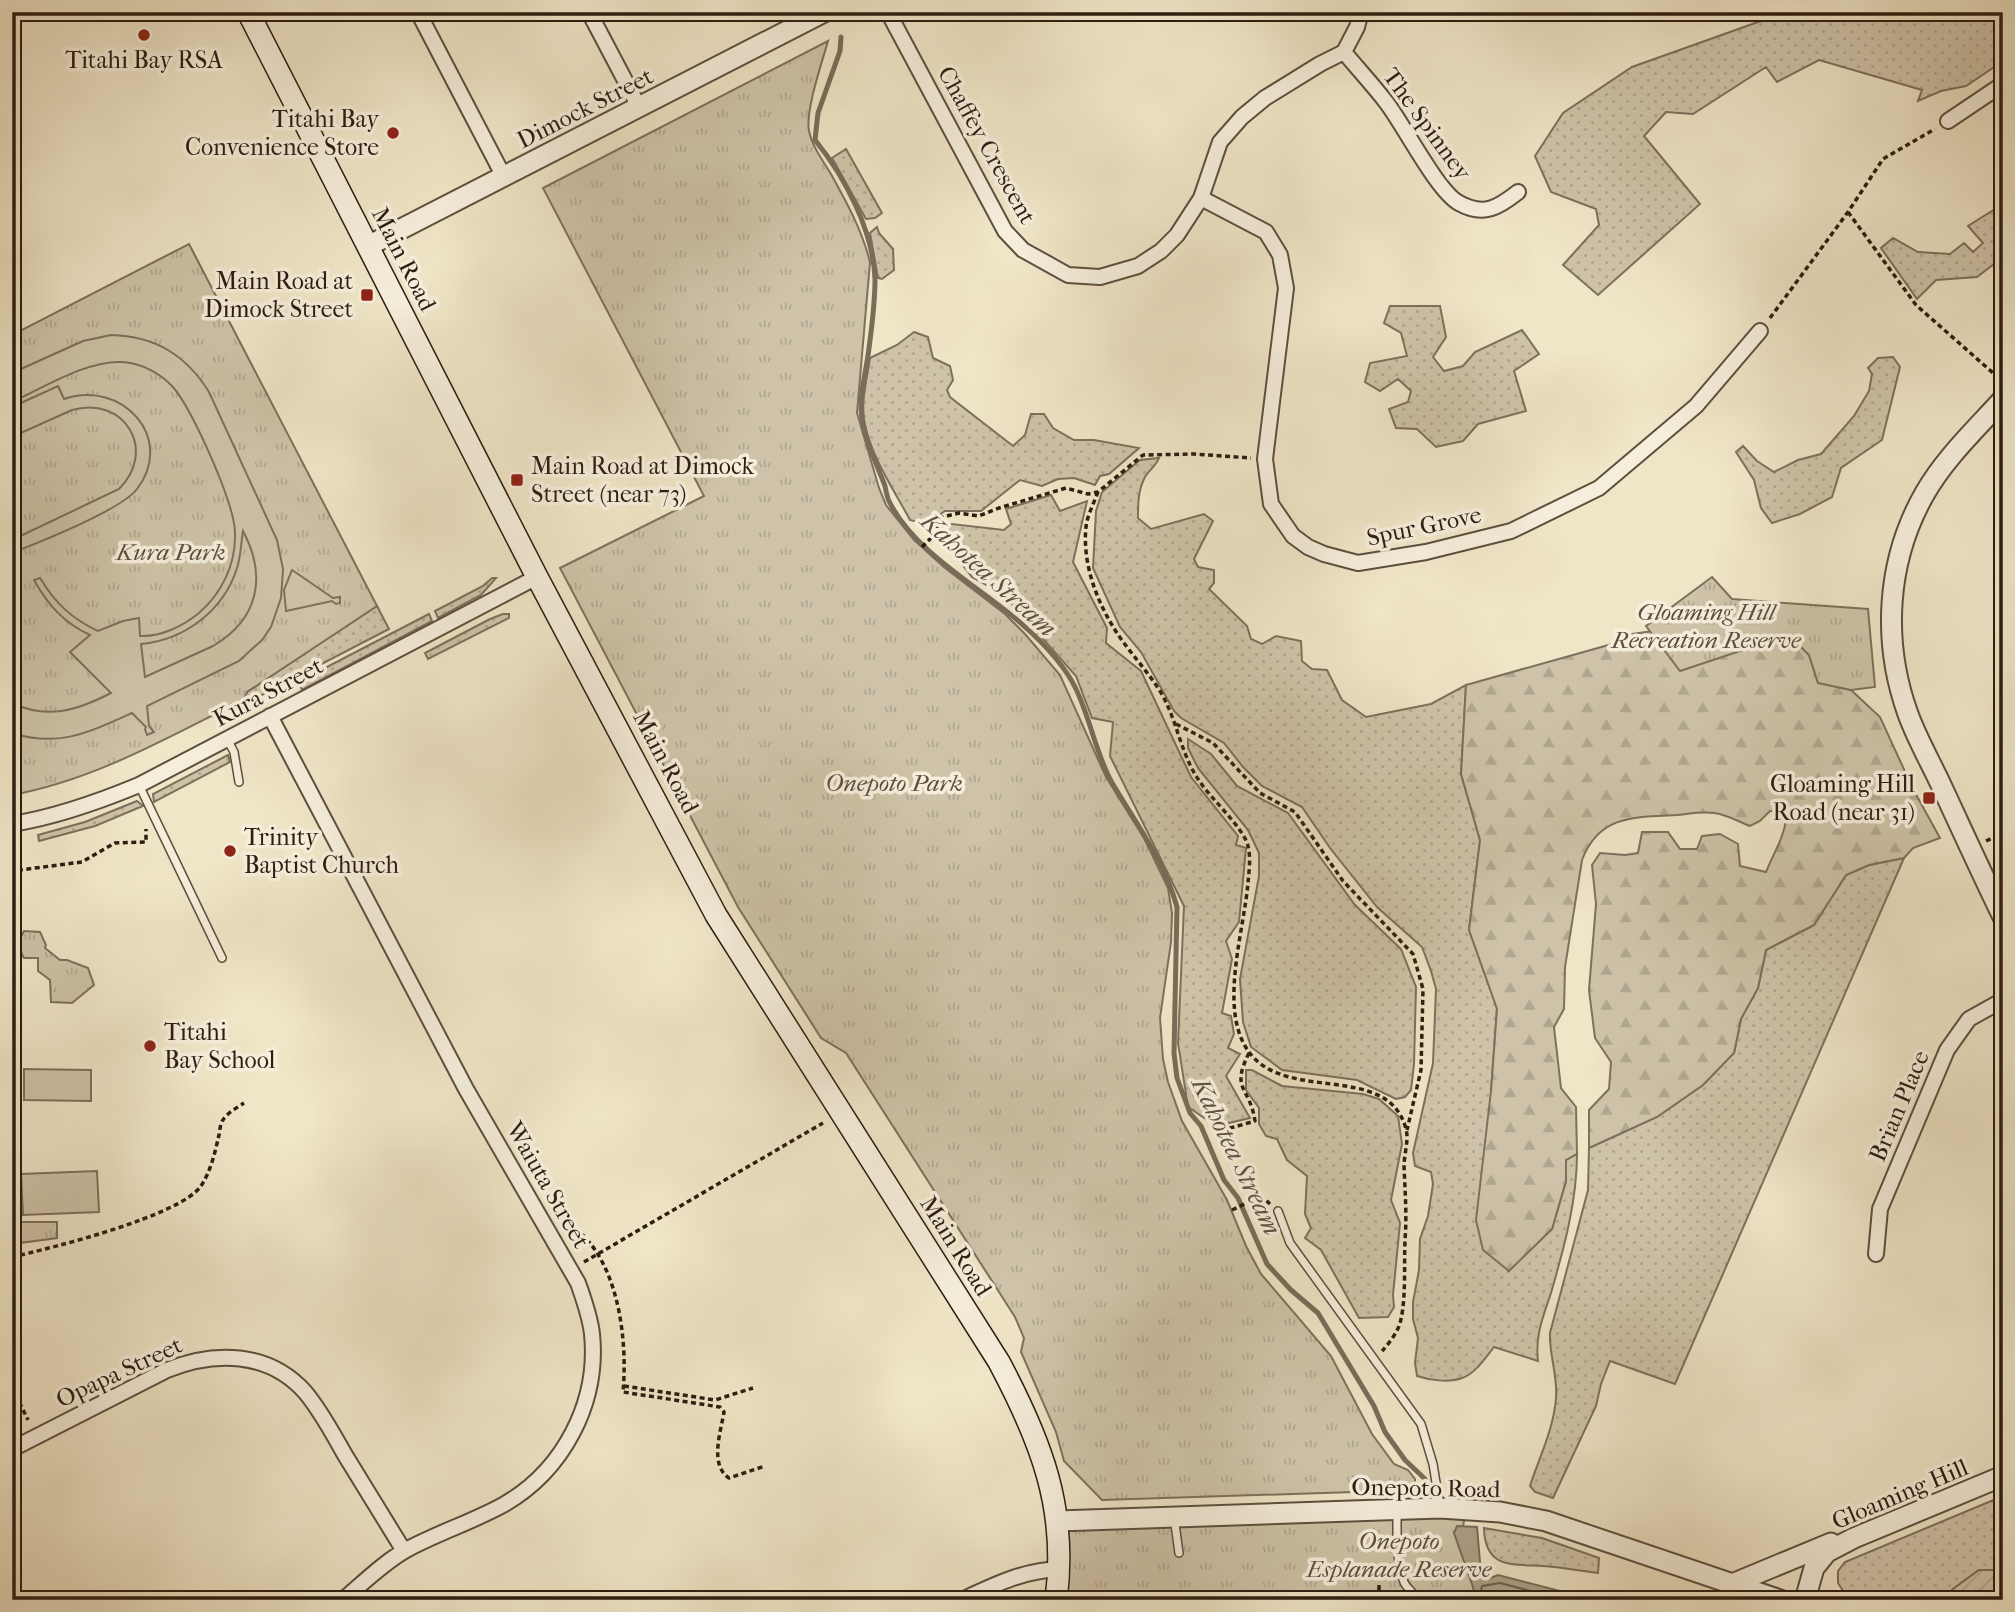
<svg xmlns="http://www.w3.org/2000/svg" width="2015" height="1612" font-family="'IM FELL French Canon',serif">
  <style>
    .grass { fill: url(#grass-dots); stroke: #7d705c; stroke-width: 2 }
    .forest { fill: url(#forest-firs); stroke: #7d705c; stroke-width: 2 }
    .park { fill: url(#park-tufts); stroke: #7d705c; stroke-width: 2 }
    .garden { fill: url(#garden-furrows); stroke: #7d705c; stroke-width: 2 }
    .pitch { fill: #cec3a8; stroke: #7d705c; stroke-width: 2; fill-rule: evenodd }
    .water { fill: #ada189; stroke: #796c59; stroke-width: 2 }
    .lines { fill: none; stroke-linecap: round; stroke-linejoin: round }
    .shore { stroke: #6c5f4d; stroke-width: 2 }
    .stream { stroke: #796c59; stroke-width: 5 }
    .service-casing { stroke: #5d4f3e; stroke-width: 10 }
    .minor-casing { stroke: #5d4f3e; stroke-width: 18 }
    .tertiary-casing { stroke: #5d4f3e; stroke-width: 23 }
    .secondary-casing { stroke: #2c1d11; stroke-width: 24 }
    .path { stroke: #2c1d11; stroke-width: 3.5; stroke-dasharray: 5 3.5; stroke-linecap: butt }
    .service { stroke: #f5eedb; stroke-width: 7 }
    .minor { stroke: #f5eedb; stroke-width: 14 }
    .tertiary { stroke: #f5eedb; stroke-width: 19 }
    .secondary { stroke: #f5eedb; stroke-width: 21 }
    .poi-dot { fill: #8f2418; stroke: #f5eedb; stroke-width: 2.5 }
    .labels { text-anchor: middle; stroke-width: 7; stroke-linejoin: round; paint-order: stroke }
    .poi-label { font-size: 24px; fill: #2c1d11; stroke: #f5eedb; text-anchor: end }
    .street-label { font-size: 24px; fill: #2c1d11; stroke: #f5eedb }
    .park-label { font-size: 24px; font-style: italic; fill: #5d4f3e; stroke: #f5eedb }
    .water-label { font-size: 26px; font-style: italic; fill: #605241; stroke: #f5eedb }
  </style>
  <defs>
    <pattern id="grass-dots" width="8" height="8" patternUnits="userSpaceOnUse" patternTransform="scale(1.75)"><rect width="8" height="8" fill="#cec3a8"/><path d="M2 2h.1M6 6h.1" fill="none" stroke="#b1a790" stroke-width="1.8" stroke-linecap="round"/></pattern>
    <pattern id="forest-firs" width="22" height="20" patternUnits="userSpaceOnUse" patternTransform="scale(1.75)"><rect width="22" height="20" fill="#cec3a8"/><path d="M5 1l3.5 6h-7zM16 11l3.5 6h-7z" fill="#b1a790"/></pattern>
    <pattern id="park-tufts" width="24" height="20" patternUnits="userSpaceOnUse" patternTransform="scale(1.75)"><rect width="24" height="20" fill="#cec3a8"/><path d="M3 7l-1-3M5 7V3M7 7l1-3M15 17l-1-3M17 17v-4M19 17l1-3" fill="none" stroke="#b1a790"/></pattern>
    <pattern id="garden-furrows" width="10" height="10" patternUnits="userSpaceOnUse" patternTransform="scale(1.75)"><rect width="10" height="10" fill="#cec3a8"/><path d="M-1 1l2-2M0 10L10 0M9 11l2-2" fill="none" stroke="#b1a790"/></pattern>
  </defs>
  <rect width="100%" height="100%" fill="#efe5c7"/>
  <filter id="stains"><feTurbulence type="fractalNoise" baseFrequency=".00286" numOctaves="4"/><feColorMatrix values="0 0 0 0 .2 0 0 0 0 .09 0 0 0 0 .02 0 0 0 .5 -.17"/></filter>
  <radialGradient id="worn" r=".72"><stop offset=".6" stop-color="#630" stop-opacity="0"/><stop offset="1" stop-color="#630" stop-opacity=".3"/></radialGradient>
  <path class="grass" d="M1786 12H2003V61L1966 86 1941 91 1918 101 1922 90 1819 60 1777 82 1766 67 1693 114 1666 112 1644 136 1700 204 1598 295 1563 265 1599 225 1596 209 1551 192 1535 156 1563 113 1632 67Z
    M846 149 882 213 875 218 866 219 832 158Z
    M2003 204V257L1977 277 1936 280 1917 299 1881 248 1893 238 1918 252 1950 254 1964 243 1973 252 1983 243 1968 226Z
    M877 227 879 233 893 249 894 270 882 279 878 278 870 233Z
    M1390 306H1440L1446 337 1433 357 1444 371 1463 366 1475 352 1522 330 1539 354 1514 371 1526 411 1478 424 1463 441 1436 447 1417 429 1396 428 1389 409 1408 402 1411 391 1398 379 1380 391 1365 382 1370 363 1407 356 1401 333 1384 323Z
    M914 332 928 337 933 358 950 366 953 380 947 390 950 397 1013 446 1025 435 1031 414H1044L1053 428 1074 440H1094L1139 448 1109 474 1100 476 1095 485 1074 478 1058 479 1042 486 1020 480 981 511H945L926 524 910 520C894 490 872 458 865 425 860 404 867 379 870 358L897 345Z
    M1893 357 1900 367 1882 440 1841 468 1832 497 1800 514 1772 523 1761 508 1754 480 1736 452 1743 446 1757 461 1774 472 1798 460 1821 454 1854 416 1869 391 1872 374 1868 368 1878 358Z
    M1159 458C1156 466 1149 470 1145 477 1138 490 1138 504 1138 518L1151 529 1204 514 1213 521 1194 559 1198 567 1214 570V583L1209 589 1247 626 1251 639 1262 644 1276 636 1301 641 1302 661 1312 669 1327 670 1342 700 1366 717 1431 704 1466 685 1461 774 1480 840 1469 930 1497 1008 1491 1091 1508 1271 1552 1229 1566 1181V1159L1577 1154C1577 1201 1564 1248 1551 1293 1543 1317 1535 1335 1538 1361L1494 1347C1486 1357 1475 1374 1462 1378 1449 1383 1429 1380 1417 1376L1415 1363 1418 1338 1413 1319V1302L1419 1270 1420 1239 1428 1216 1433 1184 1431 1172 1415 1166 1413 1153 1433 1063 1436 989 1431 971 1422 947 1377 907 1330 848 1302 807 1262 786 1243 767 1224 743 1181 718 1174 711 1141 652 1120 627 1093 568 1096 511 1102 492 1140 460Z
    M1051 495 1060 511 1087 501 1073 562 1107 628 1106 643 1141 671 1191 777 1238 836 1236 845 1246 848 1239 922 1226 941 1232 959 1222 1013 1231 1016 1234 1034 1228 1048 1240 1054 1226 1076 1250 1118 1216 1126 1188 1107 1178 1043 1184 906 1110 756 1113 722 1092 718 1076 676 1004 595 972 577 942 539 943 523 1004 530 1011 524 1006 509Z
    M492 578H496L481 595 438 618 435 611 483 586Z
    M377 606 389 629 256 698 244 699 247 692Z
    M429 614 432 621 302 690 298 682Z
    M503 614H509V618L428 659 425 653 490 619Z
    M1188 739 1211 754 1237 786 1288 813 1355 905 1401 949 1416 987 1414 1064 1411 1090 1405 1097 1396 1099 1357 1080 1282 1070 1251 1047 1243 1022 1240 979 1259 876V853L1248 830 1198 768 1188 748Z
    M228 755 230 762 154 802 153 794Z
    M137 801 143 806 95 826 39 841 38 835 85 822Z
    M1904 858 1675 1384 1610 1361 1601 1384 1596 1406 1553 1498 1535 1492 1530 1486C1539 1458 1554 1428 1556 1398 1558 1376 1549 1355 1550 1333L1588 1190 1589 1148 1657 1117 1703 1085 1734 1053 1741 1019 1758 988 1766 950 1814 925 1846 875 1869 865Z
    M1246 1070H1252L1282 1086 1363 1094 1379 1099 1398 1116 1402 1144 1391 1200 1400 1223 1393 1295 1394 1307 1388 1317 1359 1318 1321 1250 1305 1238 1311 1228 1305 1214 1307 1176 1287 1160 1277 1139 1266 1136 1259 1124V1108L1246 1090Z
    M2003 1496V1570H1979L1953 1589 1945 1600H1849L1838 1583V1571L1845 1562Z
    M1484 1528 1542 1538 1599 1558 1598 1573C1580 1571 1561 1567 1543 1566 1512 1564 1485 1569 1484 1528Z"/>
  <path class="forest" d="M1673 628 1776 639 1799 645 1809 655 1818 683 1851 690 1880 717 1913 789 1940 838 1913 848 1904 858 1869 865 1846 875 1814 925 1766 950 1758 988 1741 1019 1734 1053 1703 1085 1657 1117 1589 1148V1110L1609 1089 1611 1062 1595 1038 1589 990 1596 904 1592 865 1600 853 1625 855 1638 853 1642 832H1668L1680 849H1697L1702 836 1720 834 1738 844 1740 866 1766 872C1773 854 1784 838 1786 819L1779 811H1770L1760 821 1750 826C1739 822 1726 814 1714 813 1702 811 1688 814 1676 815 1634 817 1599 815 1582 860L1565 967 1564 1009 1554 1027 1561 1088 1576 1107 1577 1154 1566 1160V1181L1552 1229 1509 1271 1483 1250 1476 1220 1491 1091 1497 1009 1469 930 1480 840 1461 774 1466 685 1612 644 1632 634Z"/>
  <path class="park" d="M828 41C822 62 805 112 809 131 812 146 823 161 831 174 847 203 862 230 870 262L857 413 879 488 886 505 914 540 945 568 1005 614 1025 634 1060 675 1106 777 1144 838 1168 888 1172 913 1171 942 1160 1018 1163 1059 1168 1082 1182 1121 1227 1200 1246 1246 1261 1274 1331 1356 1372 1434 1394 1464 1408 1470 1415 1479V1490L1102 1500 1064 1461 1056 1432 1021 1352 1024 1338 1015 1317 846 1053 821 1038 738 907 560 568 704 496 543 188Z
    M189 244 377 606 247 692 244 699 235 704C163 740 93 780 12 795V335Z
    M1712 577 1732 599 1868 609 1875 687 1851 690 1818 683 1809 655 1799 645 1776 639 1680 671 1646 626Z
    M24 931 40 932 46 945 45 948 60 960H67L88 968 94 985 72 1003 51 1002 50 980 38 971V958H24L17 944Z
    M12 1222H57V1238L12 1244Z
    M1466 1508 1463 1527 1474 1584 1472 1600H1056L1058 1521Z"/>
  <path class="garden" d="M1979 1570H2003V1596L1945 1600 1953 1589Z"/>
  <path class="pitch" d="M111 335C155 336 186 355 209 392L277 540 283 569 281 598 271 627 262 640 239 661 147 706 149 726 154 732 147 735 145 729 146 727 132 713C89 732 59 748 12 733V703C48 720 78 710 111 693L70 652 90 635C64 623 48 605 34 580L40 578C55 603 72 619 98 631L123 621 139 618 140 636C161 637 183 626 199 613 222 593 236 564 235 533 235 505 192 408 173 387 160 373 141 363 122 362 87 360 43 388 12 402V373L83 341ZM243 531C267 576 259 619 213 646L145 677 141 644C185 640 224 610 237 568 241 556 241 543 243 531Z
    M58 386 64 399C122 379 176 438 137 489 121 510 40 542 12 553V540L119 489C158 450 124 395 72 410L12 437V407Z
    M292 570 333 598 340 597V603L336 604 332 601 286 611 284 590Z
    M24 1069 91 1070V1101L24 1100Z
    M97 1171 99 1212 23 1215 21 1174Z"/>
  <path class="water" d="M1457 1526 1477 1527 1480 1562 1488 1579 1498 1575 1572 1594 1576 1600H1472L1474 1590 1454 1533Z"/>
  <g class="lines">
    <path class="shore" d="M1479 1600 1482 1586 1500 1583 1566 1600"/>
    <path class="stream" d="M841 37 840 51 818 113 815 140C845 177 873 230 875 279 875 301 872 326 869 348 867 368 860 390 861 410 863 437 876 462 885 486 886 491 887 497 889 501 914 553 982 588 1024 626 1042 642 1064 665 1075 687 1090 717 1095 751 1111 781 1135 822 1164 860 1177 907L1174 1053 1177 1078 1190 1113 1201 1126 1224 1180 1238 1198 1267 1264 1291 1290 1318 1313 1374 1406 1385 1432 1405 1460 1425 1479"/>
    <defs>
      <path id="service" d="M227 739 234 752 239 782
        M139 785 222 958
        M1278 1211 1290 1243 1421 1424 1433 1464 1440 1507
        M1397 1510C1397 1531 1396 1563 1404 1582 1407 1589 1414 1592 1417 1600
        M1174 1517 1179 1553"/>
      <path id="minor" d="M418 12 504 177
        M589 12 639 107
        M888 12 1005 231 1023 250 1068 275 1100 277 1138 266 1161 251 1177 235 1201 198 1220 142 1242 117 1265 98 1320 64 1344 52 1357 27 1361 12
        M1344 52C1358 69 1373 85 1386 102 1404 125 1437 191 1459 203 1484 217 1499 207 1518 192
        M1948 121 2003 84
        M1201 198 1266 232 1280 255 1286 288 1265 459 1271 504 1293 536 1308 547 1324 554 1358 563 1426 552 1511 531 1599 488 1696 406 1760 331
        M270 716 466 1089 578 1283C584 1300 590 1316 592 1334 599 1403 563 1471 503 1505 472 1522 437 1533 406 1550 383 1563 363 1583 343 1600
        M12 824C56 817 98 802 139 785L537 577
        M1876 1254 1880 1209 1947 1050 1969 1019 2003 1000
        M12 1449 167 1370C214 1351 268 1351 305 1392 321 1411 333 1434 345 1455 365 1487 384 1519 404 1551
        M962 1600C994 1585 1024 1570 1060 1569"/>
      <path id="tertiary" d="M368 246 824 12
        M2003 399C1976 429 1945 458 1925 493 1886 561 1882 642 1908 714 1917 739 1931 763 1942 787 1962 830 1982 874 2003 917
        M1058 1521 1440 1508 1500 1512 1546 1521 1780 1600
        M1732 1584 1831 1543
        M1805 1600 1814 1568 1827 1552 1854 1538 2003 1476"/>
      <path id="secondary" d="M248 12 537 577 716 915 999 1362C1041 1441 1068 1509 1056 1600"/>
    </defs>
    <use href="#service" class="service-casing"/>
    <use href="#minor" class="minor-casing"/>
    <use href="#tertiary" class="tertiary-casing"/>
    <use href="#secondary" class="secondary-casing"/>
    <path class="path" d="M1848 212 1916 305 2001 380
      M1770 318 1848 212 1883 159 1935 129
      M1098 492C1094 503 1087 516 1086 527 1082 565 1098 605 1119 636 1132 655 1148 672 1160 691 1177 719 1180 752 1198 779 1209 797 1244 828 1248 846 1251 857 1249 871 1248 883 1244 929 1221 1002 1244 1044 1277 1108 1387 1058 1406 1129 1409 1140 1404 1155 1404 1166 1405 1191 1407 1215 1405 1240 1404 1263 1406 1297 1401 1319 1399 1331 1390 1342 1382 1351
      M922 547 937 532V524L943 517 959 513 979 516 999 508 1066 488 1088 494 1098 492 1143 455 1194 454 1251 458
      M239 701 241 704
      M1176 724 1213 743 1260 793 1295 812 1343 881 1413 954 1423 989 1421 1070 1407 1130
      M1986 841 2003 833
      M12 877 20 870 82 862 115 843 146 842V829
      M1249 1053C1230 1091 1250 1086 1255 1121L1227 1129C1216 1152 1254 1190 1270 1204
      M1232 1210 1261 1196
      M560 1221 563 1220C618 1250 628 1337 623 1392L720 1407 724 1412C721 1431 709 1465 729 1478L765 1466
      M12 1257C52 1248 180 1216 201 1186 211 1171 215 1152 219 1135 220 1131 220 1123 223 1120 227 1113 238 1107 244 1103
      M584 1262 823 1123
      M624 1386 715 1400 753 1388
      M12 1387 28 1420
      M1379 1585V1600"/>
    <use href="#service" class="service"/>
    <use href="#minor" class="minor"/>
    <use href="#tertiary" class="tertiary"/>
    <use href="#secondary" class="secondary"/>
  </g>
  <g class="poi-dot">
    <circle cx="144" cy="35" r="7"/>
    <circle cx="393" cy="133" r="7"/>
    <rect x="360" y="288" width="14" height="14" rx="3.5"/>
    <rect x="510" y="473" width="14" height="14" rx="3.5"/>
    <rect x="1922" y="791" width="14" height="14" rx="3.5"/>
    <circle cx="230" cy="851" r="7"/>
    <circle cx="150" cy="1046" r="7"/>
  </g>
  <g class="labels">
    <g class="poi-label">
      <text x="144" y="68" text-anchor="middle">Titahi Bay RSA</text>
      <text x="379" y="127">Titahi Bay<tspan x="379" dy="28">Convenience Store</tspan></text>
      <text x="353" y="289">Main Road at<tspan x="353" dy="28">Dimock Street</tspan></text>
      <text x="531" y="474" text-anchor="start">Main Road at Dimock<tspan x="531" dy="28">Street (near 73)</tspan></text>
      <text x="1915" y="792">Gloaming Hill<tspan x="1915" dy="28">Road (near 31)</tspan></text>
      <text x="244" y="845" text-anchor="start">Trinity<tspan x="244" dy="28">Baptist Church</tspan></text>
      <text x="164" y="1040" text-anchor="start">Titahi<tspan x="164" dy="28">Bay School</tspan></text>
    </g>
    <g class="street-label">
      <text transform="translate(585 108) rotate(-27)" y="8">Dimock Street</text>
      <text transform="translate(1427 124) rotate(54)" y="8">The Spinney</text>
      <text transform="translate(987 145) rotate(61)" y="8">Chaffey Crescent</text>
      <text transform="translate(404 259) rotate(63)" y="8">Main Road</text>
      <text transform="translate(1424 526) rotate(-12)" y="8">Spur Grove</text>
      <text transform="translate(268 692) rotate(-28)" y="8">Kura Street</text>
      <text transform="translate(666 762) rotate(62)" y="8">Main Road</text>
      <text transform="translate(1899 1106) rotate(-67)" y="8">Brian Place</text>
      <text transform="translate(548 1185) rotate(60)" y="8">Waiuta Street</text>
      <text transform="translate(956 1246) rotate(58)" y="8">Main Road</text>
      <text transform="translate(119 1372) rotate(-25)" y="8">Opapa Street</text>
      <text transform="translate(1426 1488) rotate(1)" y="8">Onepoto Road</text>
      <text transform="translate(1900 1494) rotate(-23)" y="8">Gloaming Hill</text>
    </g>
    <g class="park-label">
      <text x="171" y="560">Kura Park</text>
      <text x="1706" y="620">Gloaming Hill<tspan x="1706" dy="28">Recreation Reserve</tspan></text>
      <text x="894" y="791">Onepoto Park</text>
      <text x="1399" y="1549">Onepoto<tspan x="1399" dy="28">Esplanade Reserve</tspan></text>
    </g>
    <g class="water-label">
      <text transform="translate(989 574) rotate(42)" y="9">Kahotea Stream</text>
      <text transform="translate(1237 1156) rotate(64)" y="9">Kahotea Stream</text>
    </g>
  </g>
  <rect width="2015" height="1612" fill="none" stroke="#efe5c7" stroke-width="42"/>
  <rect x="14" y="14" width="1987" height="1584" fill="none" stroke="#2c1d11" stroke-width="3.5"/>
  <rect x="21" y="21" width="1973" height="1570" fill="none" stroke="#2c1d11" stroke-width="2"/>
  <rect width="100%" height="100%" filter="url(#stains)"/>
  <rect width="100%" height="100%" fill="url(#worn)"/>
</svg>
